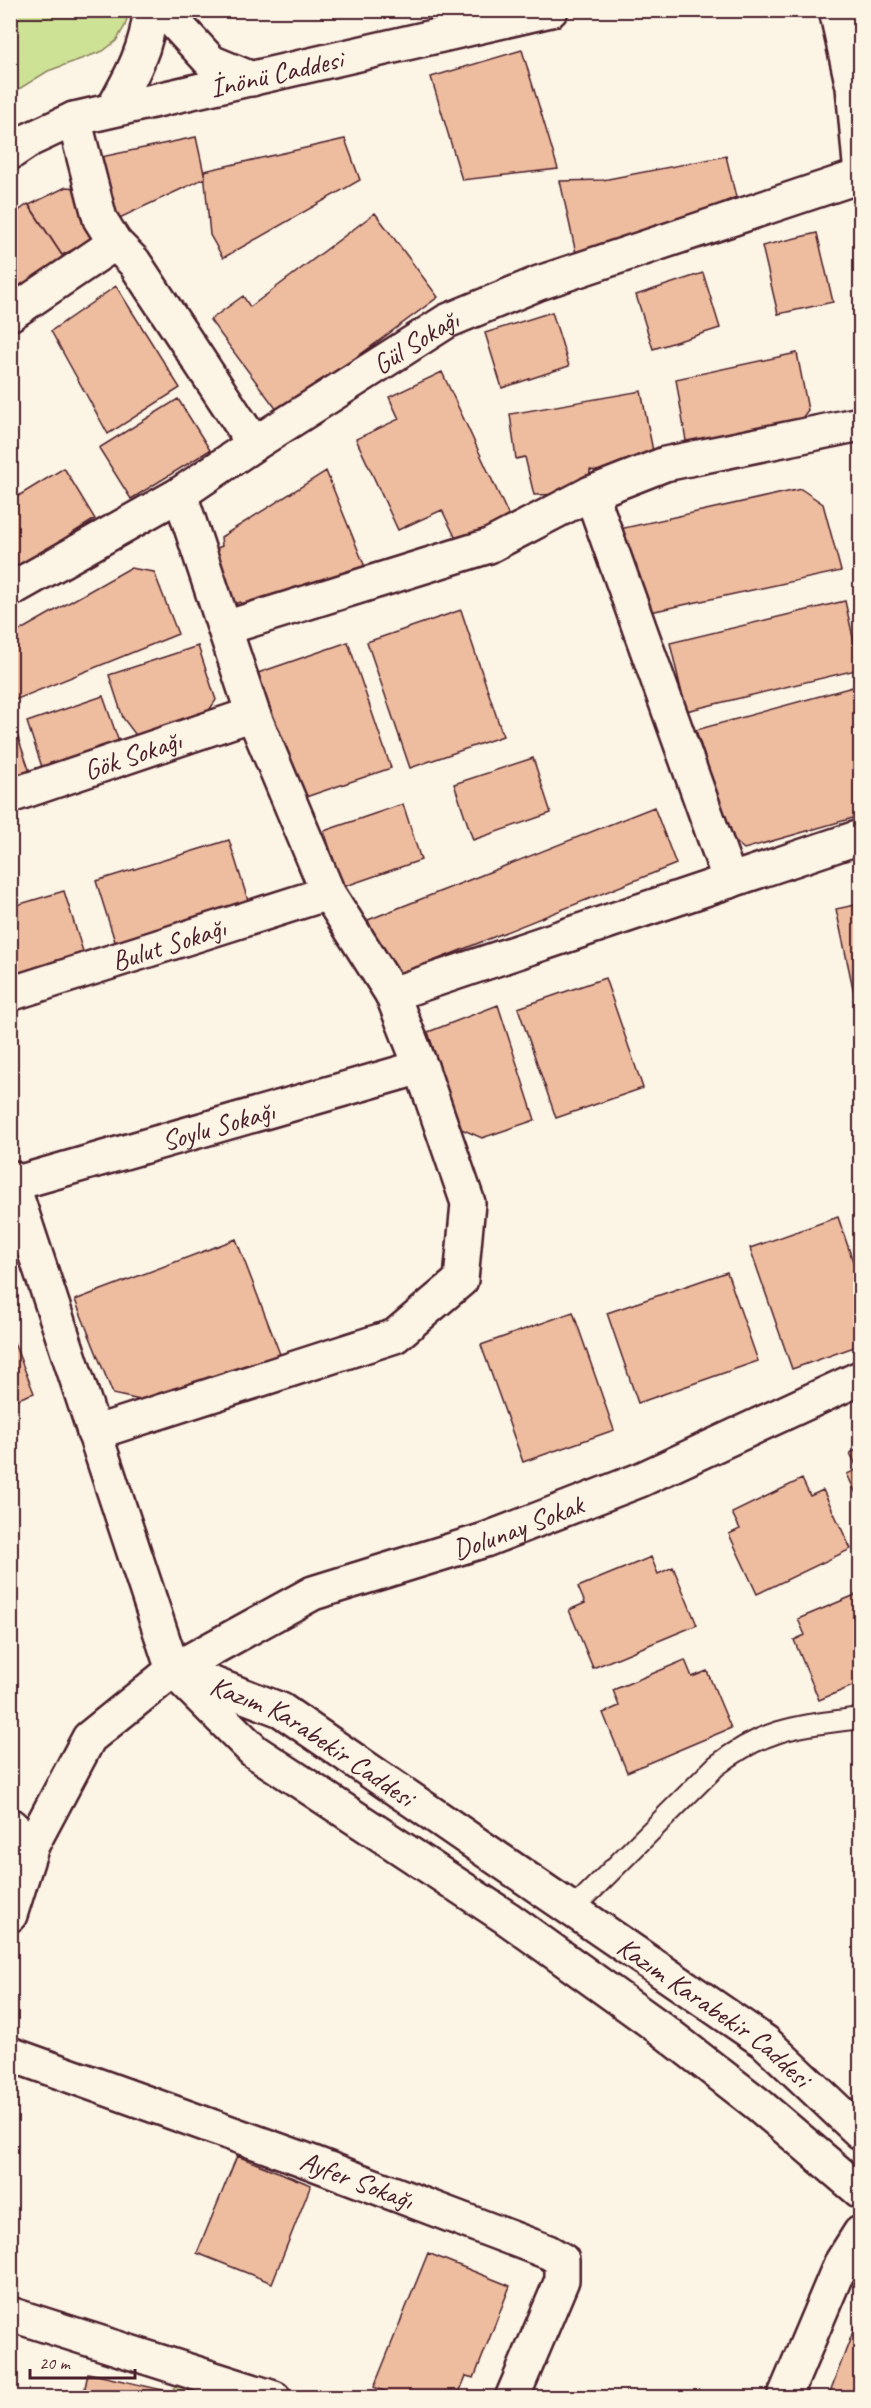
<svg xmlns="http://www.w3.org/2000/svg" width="871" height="2408" font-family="Caveat,sans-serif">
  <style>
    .green { fill: #cee296; stroke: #8c8060; stroke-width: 1.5 }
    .building { fill: #eebc9f; stroke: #4a1f2b; stroke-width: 1.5 }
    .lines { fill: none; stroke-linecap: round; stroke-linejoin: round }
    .lane-casing { stroke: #4a1f2b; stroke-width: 24 }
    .street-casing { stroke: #4a1f2b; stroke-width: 38 }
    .secondary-casing { stroke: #4a1f2b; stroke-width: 38 }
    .lane { stroke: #fcf5e5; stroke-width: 20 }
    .street { stroke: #fcf5e5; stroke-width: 33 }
    .secondary { stroke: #fcf5e5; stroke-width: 33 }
    .labels { text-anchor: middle; stroke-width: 6; stroke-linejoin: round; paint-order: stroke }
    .street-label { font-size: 28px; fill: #4a1f2b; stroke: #fcf5e5 }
  </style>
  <rect width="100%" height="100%" fill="#fcf5e5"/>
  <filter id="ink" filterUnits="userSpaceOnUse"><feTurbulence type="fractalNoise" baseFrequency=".0167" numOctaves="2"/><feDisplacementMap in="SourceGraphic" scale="12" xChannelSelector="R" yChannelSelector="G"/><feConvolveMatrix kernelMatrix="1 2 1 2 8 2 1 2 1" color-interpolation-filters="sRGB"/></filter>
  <g filter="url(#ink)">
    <path class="green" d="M11 10H129V11L125 26 116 41 103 51 48 71 11 94Z
      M175 2384 213 2397H172Z"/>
    <path class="building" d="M522 50 558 169 462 180 431 77Z
      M196 137 205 178 111 222 101 157Z
      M345 139 360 180 223 258 210 235 204 171Z
      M726 156 736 197 620 247 577 258 560 181 603 180Z
      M66 187 79 188 96 229 89 242 62 255 29 205Z
      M28 204 69 266 10 295V217Z
      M375 213 438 297 280 414 210 320 243 296 250 307Z
      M817 233 833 302 778 314 762 246Z
      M703 273 720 328 653 349 636 295Z
      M116 286 180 388 108 434 51 331Z
      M552 312 569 366 502 388 485 333Z
      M797 353 808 410 793 431 687 447 676 379Z
      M442 372 512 523 460 547 442 510 398 530 356 439 399 419 389 397Z
      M641 391 654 456 619 464 612 472 590 470 589 485 572 494 534 495 525 457 516 459 510 414Z
      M178 399 210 450 131 499 99 448Z
      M64 468 95 519 17 568 10 558V501Z
      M326 471 369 577 245 609 240 602 232 605 208 552 222 546 221 537Z
      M801 489 823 504 841 571 641 614 615 530Z
      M130 568 154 572 178 634 10 702V636Z
      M845 601 860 669 686 711 670 643Z
      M461 610 503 736 410 768 367 642Z
      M348 642 391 768 297 800 255 674Z
      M198 646 216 700 202 721 138 738 123 718 109 675Z
      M860 685V816L744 849 730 837 696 730Z
      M103 696 121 748 44 773 27 722Z
      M14 726 32 778 10 785V727Z
      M533 758 551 813 473 840 454 784Z
      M403 804 421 860 343 887 324 831Z
      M654 807 676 864 391 978 368 920Z
      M229 840 251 910 118 951 96 881Z
      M64 891 86 961 10 985V907Z
      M860 904V1021L836 909Z
      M605 978 643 1088 556 1118 518 1008Z
      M498 1005 535 1120 482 1138 459 1128 428 1032Z
      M838 1217 860 1282V1345L792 1369 750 1248Z
      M236 1239 283 1362 140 1400 113 1394 75 1300Z
      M727 1272 758 1361 638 1403 607 1313Z
      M573 1312 614 1430 523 1462 481 1345Z
      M10 1333 34 1393 10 1402Z
      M860 1448V1502L847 1474 858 1469 850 1453Z
      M802 1479 810 1496 823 1490 851 1549 757 1594 729 1534 740 1529 732 1513Z
      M651 1557 658 1574 673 1567 697 1625 593 1668 569 1610 585 1603 578 1587Z
      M860 1593V1683L819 1700 794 1640 805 1635 798 1619Z
      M685 1660 692 1677 707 1671 731 1728 627 1772 603 1713 619 1706 613 1690Z
      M237 2156 311 2185 272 2283 197 2253Z
      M428 2253 510 2286 474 2378 466 2376 457 2398H401L374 2387Z
      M859 2316 860 2398 828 2397Z
      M88 2373 167 2391 165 2398H83Z"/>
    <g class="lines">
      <defs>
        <path id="lane" d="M573 1909 716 1766C766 1727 800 1726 860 1718"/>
        <g id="street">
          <path d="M836 10 853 87 860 164"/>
          <path d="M74 119 100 219 115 243 134 262 254 444"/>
          <path d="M10 314 115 243"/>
          <path d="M591 493 730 881"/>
          <path d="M180 494 253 714 328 893 392 994"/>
          <path id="s1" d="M10 590 180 494 254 444 447 321 539 283 860 176"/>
          <path d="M225 628 489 546 591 493 665 464 860 424"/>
          <path id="s2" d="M10 796 253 714"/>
          <path id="s3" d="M10 994 328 893"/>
          <path id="s4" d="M13 1184 421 1067"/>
          <path d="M94 1433 395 1336 461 1280 468 1203 421 1067 392 994 860 837"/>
          <path id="s5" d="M173 1670 313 1593 485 1540 640 1480 860 1378"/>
          <path d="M10 1825 32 1845"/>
          <path id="s6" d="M10 2054 300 2158 548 2252 562 2260V2280L512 2398"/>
          <path d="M10 2314 274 2398"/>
          <path d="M784 2398 841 2263 860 2233"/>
        </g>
        <g id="secondary">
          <path d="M163 10 211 62 252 79"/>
          <path d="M113 109C131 77 148 47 150 10"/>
          <path id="s7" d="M10 153 31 139 74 119 551 10"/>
          <path d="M10 1177 173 1670 254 1751 507 1918 660 2028 759 2105 860 2191"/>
          <path id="s8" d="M184 1673 281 1710 765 2042 860 2132"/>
          <path d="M10 1915 32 1845 89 1738 173 1670"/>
        </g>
      </defs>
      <use href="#lane" class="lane-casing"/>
      <use href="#street" class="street-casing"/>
      <use href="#secondary" class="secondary-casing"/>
      <use href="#lane" class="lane"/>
      <use href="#street" class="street"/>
      <use href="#secondary" class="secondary"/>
    </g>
  </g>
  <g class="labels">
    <g class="street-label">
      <text dy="10" stroke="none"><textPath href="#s7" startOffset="280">İnönü Caddesi</textPath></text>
      <text dy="10" stroke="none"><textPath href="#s1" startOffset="476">Gül Sokağı</textPath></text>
      <text dy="10" stroke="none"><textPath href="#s2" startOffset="129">Gök Sokağı</textPath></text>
      <text dy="10" stroke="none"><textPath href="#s3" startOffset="166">Bulut Sokağı</textPath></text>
      <text dy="10" stroke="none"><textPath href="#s4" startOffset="213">Soylu Sokağı</textPath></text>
      <text dy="10" stroke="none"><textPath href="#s5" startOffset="375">Dolunay Sokak</textPath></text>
      <text dy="10" stroke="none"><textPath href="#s8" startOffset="146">Kazım Karabekir Caddesi</textPath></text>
      <text dy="10" stroke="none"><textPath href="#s8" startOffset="632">Kazım Karabekir Caddesi</textPath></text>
      <text dy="10" stroke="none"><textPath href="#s6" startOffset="369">Ayfer Sokağı</textPath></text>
    </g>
  </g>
  <rect width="871" height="2408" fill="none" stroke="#fcf5e5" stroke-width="36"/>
  <rect x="18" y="18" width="835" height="2372" fill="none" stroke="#4a1f2b" stroke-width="2" filter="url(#ink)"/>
  <path d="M30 2369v9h105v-9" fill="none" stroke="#4a1f2b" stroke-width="3"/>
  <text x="39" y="2369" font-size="18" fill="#4a1f2b" stroke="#fcf5e5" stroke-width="4.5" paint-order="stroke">20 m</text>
</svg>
